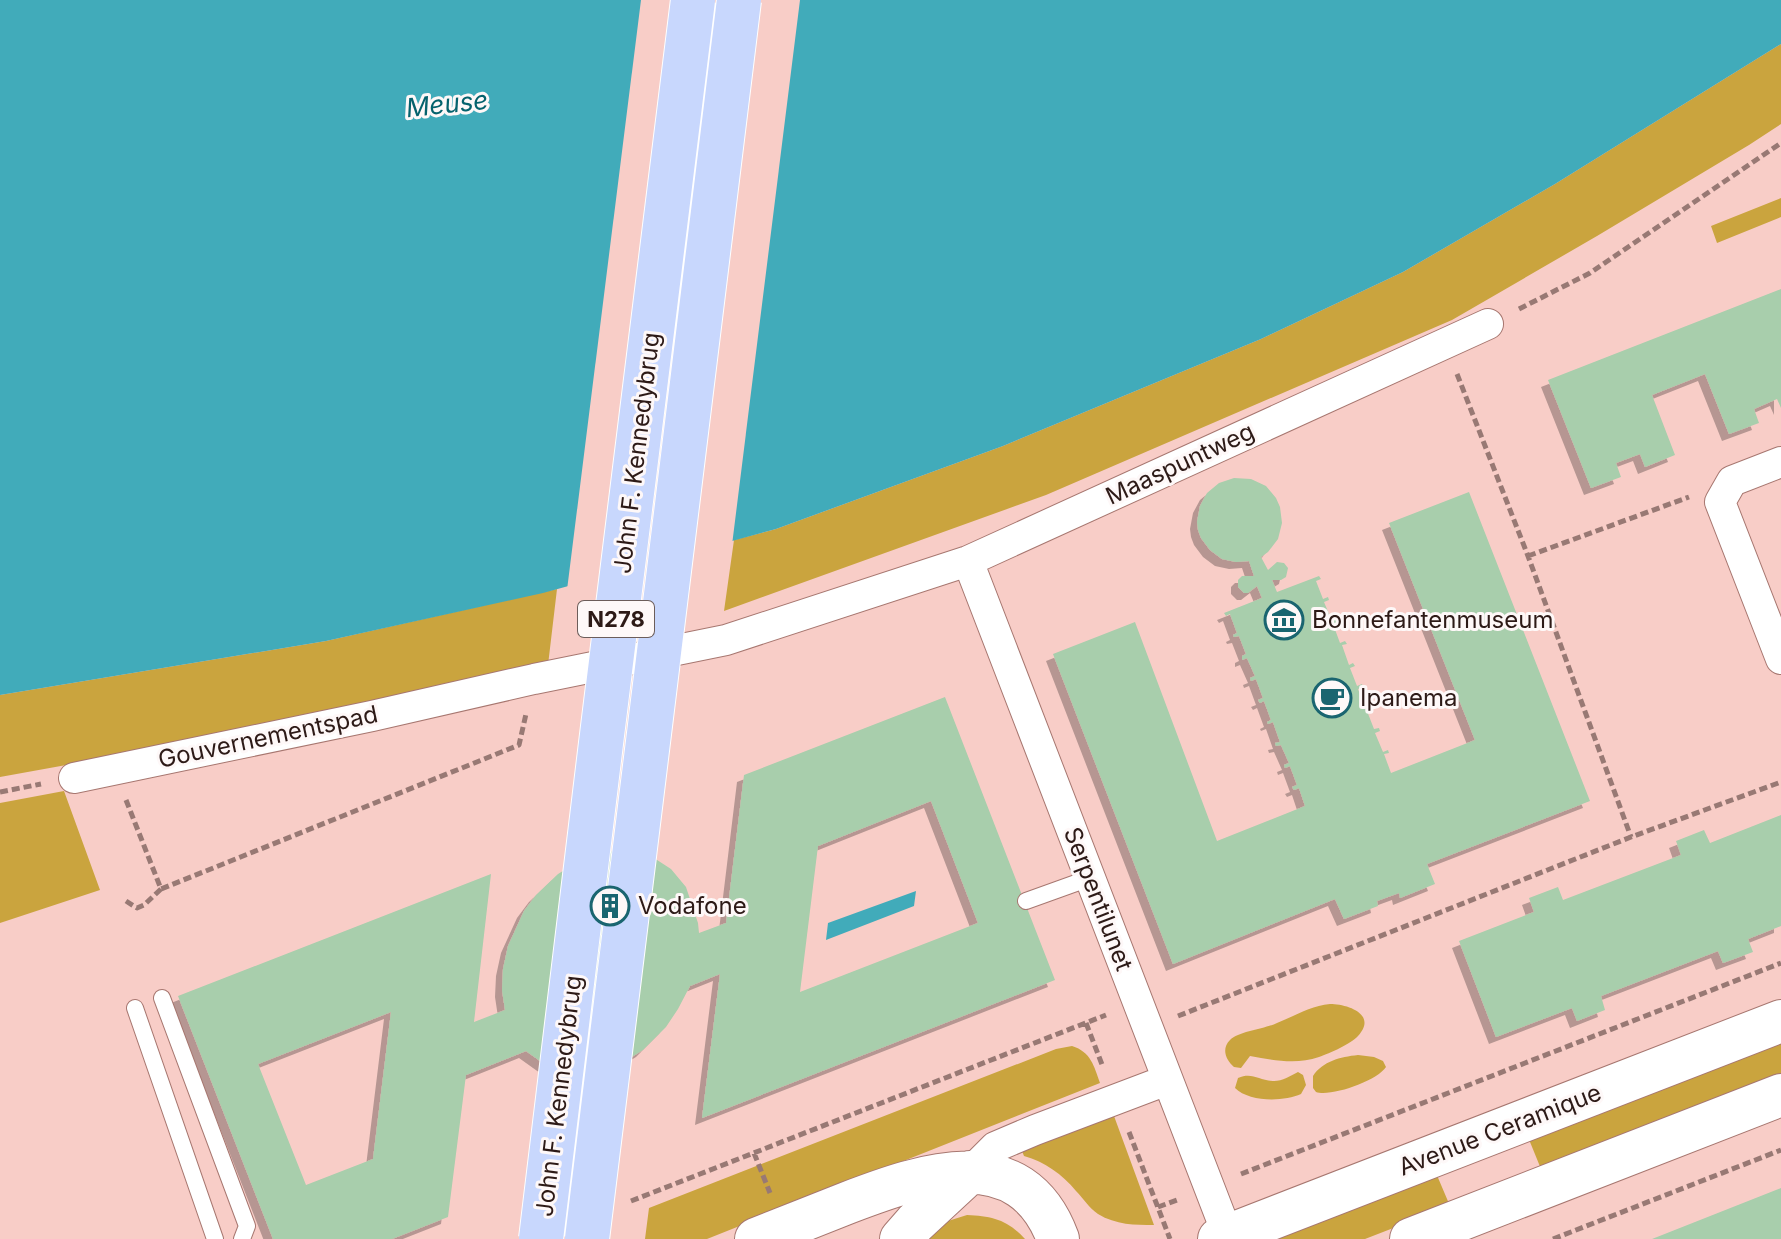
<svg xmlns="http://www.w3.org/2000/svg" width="1781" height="1239" font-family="Inter,sans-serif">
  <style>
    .green { fill: #caa43e }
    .water { fill: #41abba }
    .pier { fill: #f8cdc7 }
    .building { fill: #a8ceac; fill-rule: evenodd; filter: url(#shadow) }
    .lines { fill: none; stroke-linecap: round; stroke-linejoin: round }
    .lane-casing { stroke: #a77770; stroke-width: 18 }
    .street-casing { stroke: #a77770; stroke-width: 32 }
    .secondary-casing { stroke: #a77770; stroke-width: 44 }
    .path { stroke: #987974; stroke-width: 5; stroke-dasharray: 8 4; stroke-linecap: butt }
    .lane { stroke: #fff; stroke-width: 16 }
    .street { stroke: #fff; stroke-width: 30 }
    .secondary { stroke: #fff; stroke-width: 42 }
    .primary-bridge-casing { stroke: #fff; stroke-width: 46; stroke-linecap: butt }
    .primary-bridge { stroke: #c8d7fd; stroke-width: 44 }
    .labels { text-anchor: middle; stroke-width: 6; stroke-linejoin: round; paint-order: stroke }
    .shield { fill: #fef8f8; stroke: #6c5d5a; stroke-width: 2 }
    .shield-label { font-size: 22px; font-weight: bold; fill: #2d1a17 }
    .street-label { font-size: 24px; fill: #2d1a17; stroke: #fef8f8 }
    .poi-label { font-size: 24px; fill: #2d1a17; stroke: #fef8f8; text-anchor: start }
    .water-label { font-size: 26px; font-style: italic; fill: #05626d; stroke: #fef8f8 }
  </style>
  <defs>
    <filter id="shadow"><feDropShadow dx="-7" dy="7" stdDeviation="0" flood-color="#0004"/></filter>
  </defs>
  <rect width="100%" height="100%" fill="#f8cdc7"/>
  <path class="green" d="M1781 44V124L1749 145 1597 236 1452 320 1046 495 724 611 734 540 776 529 1003 446 1261 339 1403 272 1555 184Z
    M1781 198V217L1717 243 1711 226Z
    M557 589 548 665 232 735 0 777V695L326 641Z
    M64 791 100 890 0 923V803Z
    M1330 1004C1347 1004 1378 1014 1358 1036 1351 1044 1330 1053 1319 1057 1296 1065 1273 1060 1250 1056L1241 1068 1234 1067C1226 1060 1221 1049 1230 1040 1239 1031 1265 1029 1277 1023 1295 1016 1310 1006 1330 1004Z
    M1781 1038V1077L1541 1169 1528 1137Z
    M1072 1046C1091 1052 1094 1066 1100 1083L707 1239H645L649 1208 1056 1049Z
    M1358 1055 1374 1057 1383 1061 1386 1067C1377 1081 1331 1097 1316 1092L1313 1088V1076C1323 1061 1340 1057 1358 1055Z
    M1298 1072 1303 1075 1306 1085 1301 1094C1283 1102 1249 1102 1235 1088L1238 1078C1252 1072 1258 1080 1272 1081 1281 1082 1290 1076 1298 1072Z
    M1114 1116 1154 1225C1135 1225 1116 1225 1098 1214 1089 1208 1084 1199 1076 1191 1062 1174 1045 1162 1024 1156L1022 1151Z
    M1436 1173 1450 1206 1365 1239H1268Z
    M967 1215C992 1216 1008 1220 1025 1239H926L948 1221Z"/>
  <path class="water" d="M0 0H1781V44L1555 184 1403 272 1261 339 1003 446 776 529 543 593 326 641 0 695Z
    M916 891 914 906 826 940 828 923Z"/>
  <path class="pier" d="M641 0H800L732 545 567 590Z"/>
  <path class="building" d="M1781 289V408L1777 399 1754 409 1759 423 1729 434 1705 374 1652 395 1675 455 1645 467 1640 454 1616 463 1621 477 1591 488 1548 380Z
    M1234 478 1251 479 1266 486 1276 498 1280 507 1282 523 1278 539 1268 552 1261 557 1268 570 1277 562 1284 563 1288 568 1286 577 1281 580H1272L1277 592 1319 576 1321 579 1316 581 1323 599 1328 597 1329 600 1324 602 1332 621 1337 619V622L1333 624 1340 643 1345 641 1347 644 1342 645 1349 665 1353 663 1355 666 1350 668 1357 686 1362 684 1363 687 1358 689 1365 708 1370 706 1372 709 1367 711 1374 729 1379 728 1380 731 1375 733 1383 752 1388 750 1389 753 1384 754 1391 773 1475 740 1389 523 1469 492 1590 801 1427 864 1435 884 1400 898 1399 893 1377 901 1378 906 1344 919 1335 899 1173 964 1053 654 1135 622 1217 841 1305 806 1299 788 1294 790 1292 787 1297 785 1290 766 1285 768 1284 765 1289 763 1281 745 1276 746 1275 743 1280 742 1273 722 1268 724 1267 722 1271 720 1264 701 1260 703 1258 700 1263 698 1256 679 1251 681 1250 678 1255 676 1247 658 1242 660V656L1246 654 1239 636 1234 637 1233 635 1237 633 1230 614 1226 616 1224 613 1262 598 1257 586 1248 593H1244L1238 587V580L1242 576H1254L1249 561 1236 562 1222 559 1210 550 1201 538 1198 530 1197 522 1200 506 1207 493 1219 483Z
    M945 697 1055 980 702 1118 720 974 690 986 678 1009 666 1027 643 1050 622 1063 594 1072 567 1071 547 1066 526 1051 466 1075 448 1217 392 1239H273L178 996 491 874 474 1022 505 1010 502 990 503 969 508 946 524 911 536 895 558 874 579 861 605 852 617 851 654 858 671 869 686 887 698 923 699 933 726 923 744 775ZM931 801 978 923 800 992 818 846ZM391 1012 373 1159 306 1185 258 1064Z
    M1781 815V926L1748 939 1753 952 1723 963 1718 951 1601 996 1605 1010 1577 1021 1572 1008 1496 1037 1459 941 1534 912 1529 898 1558 887 1563 900 1681 855 1676 841 1704 830 1710 843Z
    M1781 1188V1239H1652Z"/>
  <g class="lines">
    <defs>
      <path id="lane" d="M1026 901 1090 878
        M162 998 247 1226 242 1239
        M135 1008 215 1239"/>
      <path id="street" d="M1781 462 1732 481 1720 502 1781 659
        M968 561 1228 1236
        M74 778 372 716 534 679 726 640 968 561 1488 324
        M970 1172 995 1147 1035 1130 1167 1080"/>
      <path id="secondary" d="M756 1239C786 1227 817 1215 847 1203 923 1174 1021 1139 1058 1239
        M901 1239 915 1223 970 1172
        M1219 1239 1781 1021
        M1411 1239 1781 1095"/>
    </defs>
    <use href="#lane" class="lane-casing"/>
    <use href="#street" class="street-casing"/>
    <use href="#secondary" class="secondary-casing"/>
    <path class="path" d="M1519 309 1590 273 1781 143
      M1457 374 1528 556 1631 837
      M1528 556 1689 497
      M0 792 41 784
      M126 800 161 889 519 745 526 714
      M126 901 137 908 144 905 161 889
      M1178 1016 1631 837 1781 782
      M1086 1023 1103 1067
      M1129 1132 1170 1239
      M754 1153 770 1193
      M1241 1174 1781 963
      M631 1201 1106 1015
      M1158 1207 1180 1199
      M1553 1239 1781 1150"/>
    <use href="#lane" class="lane"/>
    <use href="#street" class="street"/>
    <use href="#secondary" class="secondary"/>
    <defs>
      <path id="primary-bridge" d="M541 1239 602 735 693 0
        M587 1239 739 0"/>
    </defs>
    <use href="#primary-bridge" class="primary-bridge-casing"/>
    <use href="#primary-bridge" class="primary-bridge"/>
  </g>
  <defs>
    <symbol id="museum-ring" viewBox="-11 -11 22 22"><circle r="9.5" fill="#fef8f8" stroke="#1a6570" stroke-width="1.5"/><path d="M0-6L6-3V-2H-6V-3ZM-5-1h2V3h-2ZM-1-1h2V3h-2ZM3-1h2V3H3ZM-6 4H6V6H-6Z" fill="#1a6570"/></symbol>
    <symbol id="cafe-ring" viewBox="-11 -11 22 22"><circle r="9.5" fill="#fef8f8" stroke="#1a6570" stroke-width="1.5"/><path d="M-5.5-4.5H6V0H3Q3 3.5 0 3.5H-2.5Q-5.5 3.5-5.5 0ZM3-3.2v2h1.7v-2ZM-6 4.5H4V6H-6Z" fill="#1a6570"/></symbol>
    <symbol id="building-ring" viewBox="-11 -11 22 22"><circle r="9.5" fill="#fef8f8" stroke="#1a6570" stroke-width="1.5"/><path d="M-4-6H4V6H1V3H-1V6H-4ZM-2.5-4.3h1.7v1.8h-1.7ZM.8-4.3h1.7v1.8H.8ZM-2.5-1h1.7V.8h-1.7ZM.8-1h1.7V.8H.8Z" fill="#1a6570"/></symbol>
  </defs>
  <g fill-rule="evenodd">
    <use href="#museum-ring" x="1262" y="598" width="44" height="44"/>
    <use href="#cafe-ring" x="1310" y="676" width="44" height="44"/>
    <use href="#building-ring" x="588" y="884" width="44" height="44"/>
  </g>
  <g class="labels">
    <rect class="shield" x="578" y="601" width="76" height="36" rx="6"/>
    <g class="shield-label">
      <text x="616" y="627">N278</text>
    </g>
    <g class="street-label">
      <text transform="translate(637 453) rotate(-83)" y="8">John F. Kennedybrug</text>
      <text transform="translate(1180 464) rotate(-25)" y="8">Maaspuntweg</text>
      <text transform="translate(268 737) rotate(-12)" y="8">Gouvernementspad</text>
      <text transform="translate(1098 899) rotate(69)" y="8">Serpentilunet</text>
      <text transform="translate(559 1096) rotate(-83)" y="8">John F. Kennedybrug</text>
      <text transform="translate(1500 1130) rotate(-21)" y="8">Avenue Ceramique</text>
    </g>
    <g class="poi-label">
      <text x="1312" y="628">Bonnefantenmuseum</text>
      <text x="1360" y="706">Ipanema</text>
      <text x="638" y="914">Vodafone</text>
    </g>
    <g class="water-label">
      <text transform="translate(447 104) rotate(-6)" y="9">Meuse</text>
    </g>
  </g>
</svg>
